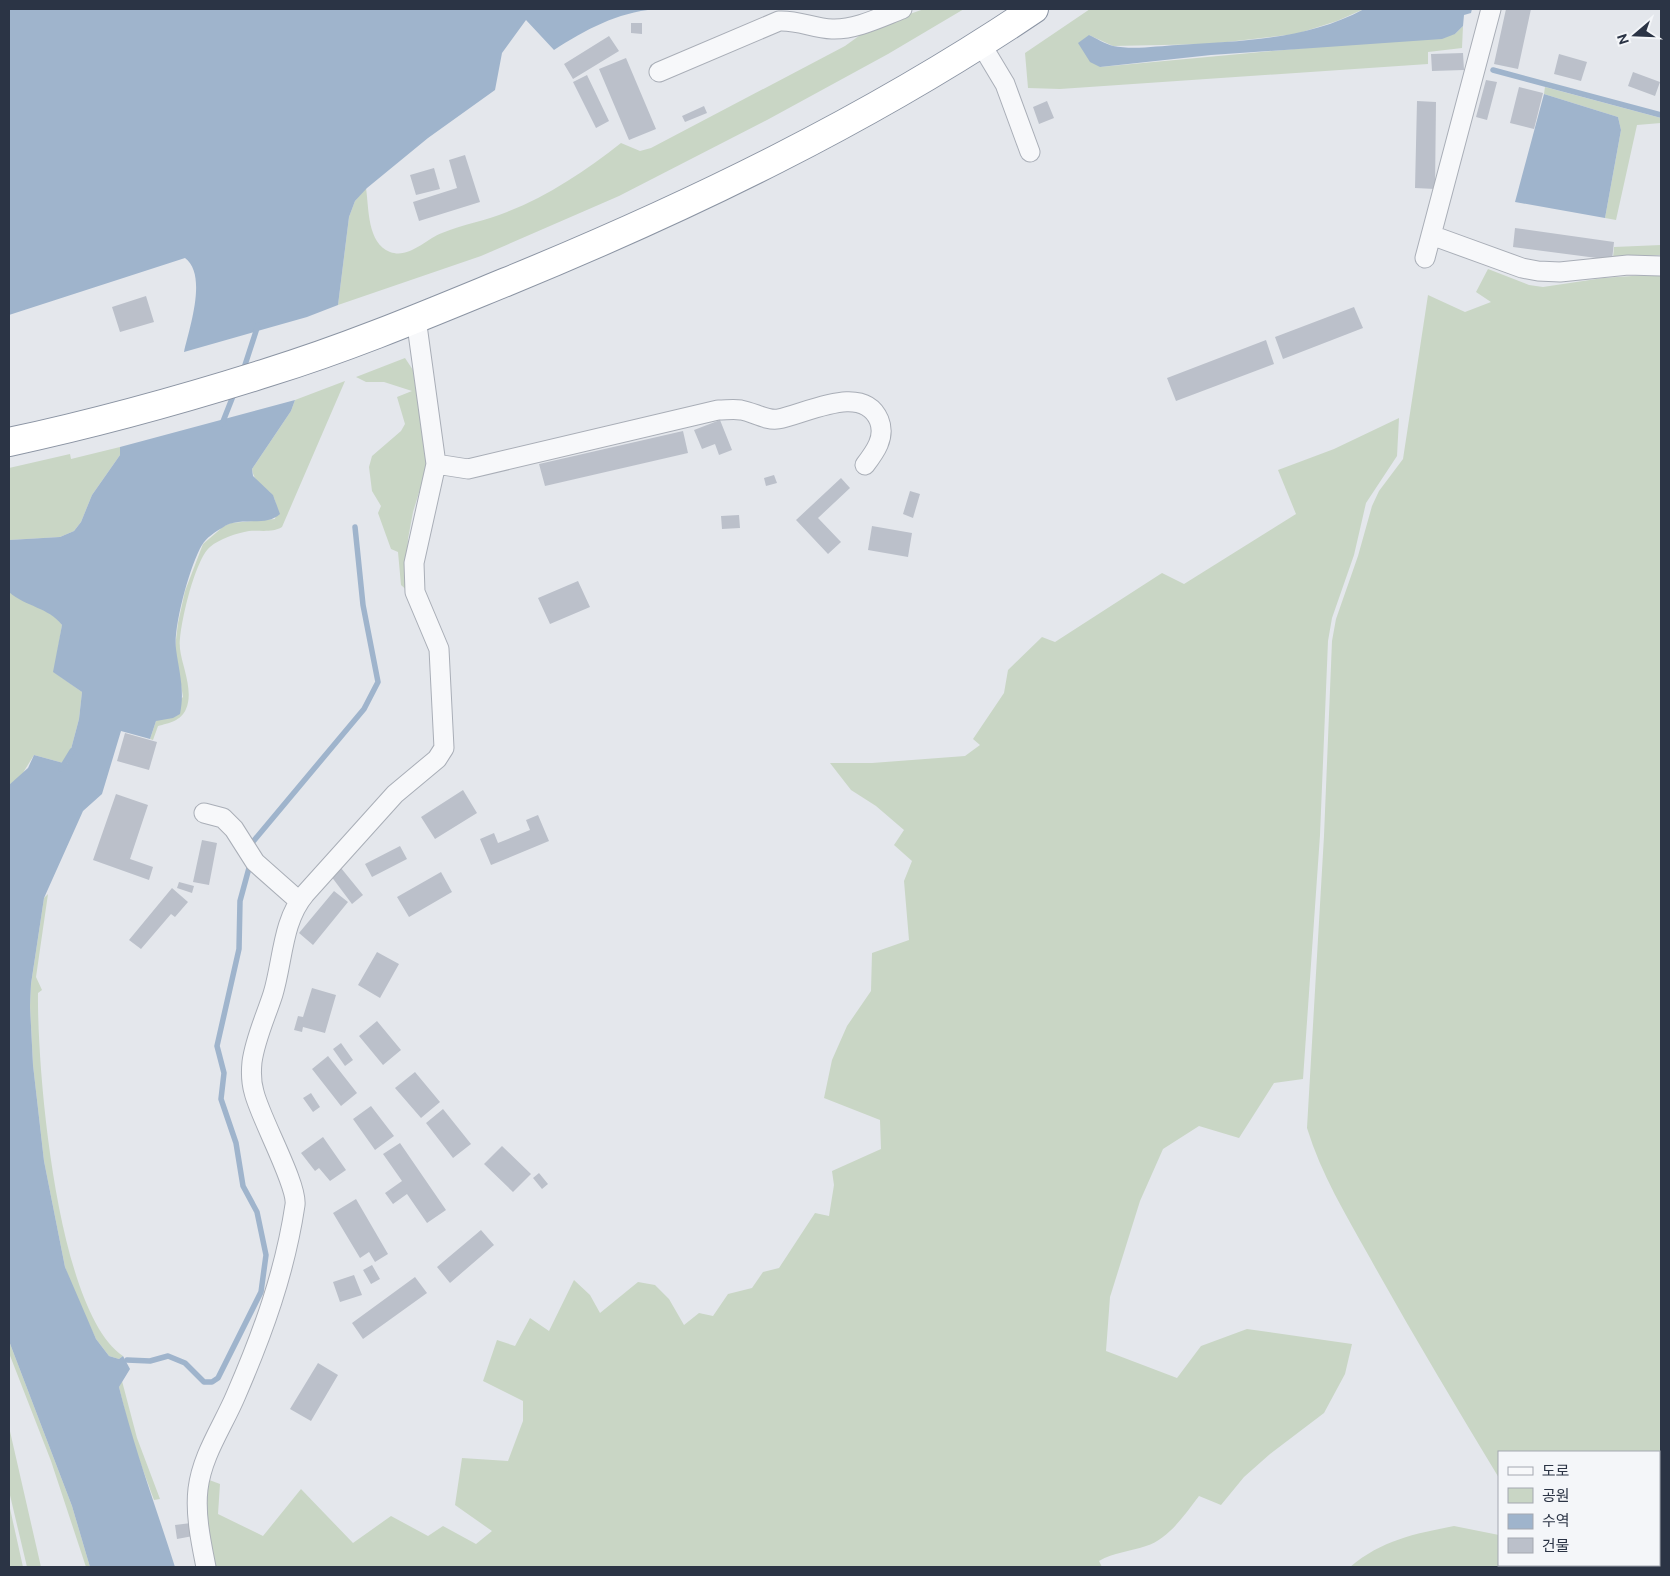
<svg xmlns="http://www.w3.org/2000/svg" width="1670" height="1576" font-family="Ubuntu,'Noto Sans KR',sans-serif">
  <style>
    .green { fill: #c9d6c5 }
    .water { fill: #9fb4cc }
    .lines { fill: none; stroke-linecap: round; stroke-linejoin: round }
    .stream { stroke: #9fb4cc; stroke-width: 5.5 }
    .building { fill: #bbc0ca }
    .minor-casing { stroke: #a9aeb7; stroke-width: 21 }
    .highway-casing { stroke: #8b94a3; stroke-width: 30 }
    .minor { stroke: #f7f8fa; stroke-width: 19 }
    .highway { stroke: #fff; stroke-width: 28 }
  </style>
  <rect width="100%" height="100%" fill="#e4e7ec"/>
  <path class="green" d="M924 9H964L888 54 767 120 619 196 481 256 338 305 349 217 355 201 366 188C369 208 367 243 390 252 409 259 426 239 442 233 463 224 486 221 507 212 548 196 587 170 621 143L640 151 651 148 845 46 870 28Z
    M1090 9H1364L1337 21 1296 34 1210 44 1113 46 1089 35 1100 67 1455 34 1463 26 1462 48 1428 52V64L1060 89 1028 88 1025 53Z
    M1545 87 1661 118V123L1637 125 1616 220 1605 218 1621 130 1618 117 1544 94Z
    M1661 245V255L1613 258 1614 247Z
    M1488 269 1529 285 1543 287 1603 278 1661 274V1567H1555L1553 1565H1659V1452H1499V1478C1455 1405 1411 1332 1370 1258 1346 1215 1321 1174 1307 1128L1324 836 1332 641 1336 619 1358 556 1372 506 1379 491 1403 459 1428 295 1465 312 1491 302 1476 292Z
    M405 358 413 370 428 463 413 512 408 539 406 579 410 593 401 585 398 552 391 549 378 513 381 506 372 491 369 467 372 456 401 431 405 424 397 397 412 391 384 382H366L356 377Z
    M345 381 282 527C272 533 260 530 249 531 237 533 219 539 210 547 195 559 178 630 180 649 182 666 194 691 186 709 181 721 169 723 158 726L153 740 150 739 156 721 183 697 175 648 178 623 185 591 203 544 224 526 231 523 275 519C282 484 256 494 252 469L291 411 295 400Z
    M1399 418 1397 456 1366 503 1354 555 1332 618 1328 641 1320 835 1303 1079 1274 1083 1239 1138 1199 1126 1163 1149 1140 1201 1110 1297 1106 1351 1177 1378 1201 1346 1247 1329 1352 1344 1345 1374 1324 1413 1270 1454 1244 1477 1221 1505 1199 1496C1185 1514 1169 1539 1146 1546 1129 1552 1114 1552 1099 1561L1102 1567H209L204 1478 220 1484 218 1514 263 1536 301 1489 353 1543 391 1516 428 1536 443 1526 476 1544 492 1531 455 1505 462 1458 508 1461 523 1421V1401L483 1381 497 1340 515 1346 530 1318 549 1331 574 1280 590 1295 600 1313 638 1282 655 1285 669 1299 684 1325 699 1313 713 1316 728 1294 752 1288 763 1272 779 1268 815 1213 829 1216 834 1185 832 1171 881 1149 880 1120 824 1098 832 1060 847 1026 871 991 872 953 909 940 904 881 912 861 894 845 904 830 876 806 851 790 830 763H872L965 756 980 745 973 739 1004 693 1008 670 1042 637 1055 642 1162 573 1184 584 1296 514 1278 470 1334 449Z
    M120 447V455L92 495 81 522 74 531 60 537 9 540V468L70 454 71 459Z
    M9 592 53 613 62 625 54 672 82 692 79 719 67 764 34 755 21 776 9 785Z
    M48 894 36 977 42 990 38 993C37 1071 57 1312 123 1356L119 1359 109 1356 96 1339 73 1290 65 1267 44 1161 33 1065 30 1006 31 984 44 898Z
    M9 1341 72 1506 90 1567H86L51 1461 9 1353Z
    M122 1381 137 1438 160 1499 154 1500 132 1440 119 1387Z
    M9 1427 41 1567H27L9 1491Z
    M9 1504 23 1567H9Z
    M1454 1526 1499 1535V1565H1547L1549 1567H1350C1382 1540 1414 1534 1454 1526Z"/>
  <path class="water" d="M9 9H655C616 13 587 29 554 50L526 20 502 53 495 90 428 138 367 188 355 201 349 217 338 305 307 317 184 352C189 329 208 275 185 258L9 315Z
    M1364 9H1472L1471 13 1464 15 1463 26 1455 34 1442 39 1211 55 1100 67 1090 62 1078 43 1089 35C1096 38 1105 44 1113 46 1133 50 1158 46 1178 45 1241 41 1307 40 1364 9Z
    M1544 94 1618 117 1621 130 1605 218 1515 202Z
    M295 400 291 411 252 469 253 476 273 495 280 514C265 528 239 515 222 528 215 532 206 538 202 545 190 565 173 627 176 649 179 672 185 690 180 714L173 718 156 721 150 739 121 731 102 794 83 811 44 898 31 984 30 1006 33 1065 44 1161 65 1267 96 1339 109 1356 119 1359 123 1356 130 1369 119 1387C134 1448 156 1507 175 1567H90L72 1506 9 1341V785L28 768 34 755 67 764 79 719 82 692 53 672 62 625C48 607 26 607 9 592V540L60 537 74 531 81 522 92 495 120 455V447Z"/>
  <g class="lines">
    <path class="stream" d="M1493 70 1661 115
      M243 371 258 325
      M222 424 235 391
      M61 769 72 751
      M251 844 364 709 378 682 363 605 355 527
      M127 1360 150 1361 168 1356 185 1363 204 1382H212L218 1378 261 1292 266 1255 257 1212 243 1186 236 1143 221 1099 224 1073 217 1046 239 949 240 901 249 868"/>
  </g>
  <path class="building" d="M1506 9H1531L1518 69 1494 64Z
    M631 23H642V34L631 33Z
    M609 36 619 51 573 79 564 64Z
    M1463 53 1464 70 1432 71 1431 54Z
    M1559 54 1587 62 1581 81 1554 74Z
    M626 58 656 129 629 140 599 69Z
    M1633 72 1660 82 1655 96 1628 86Z
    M587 75 609 121 596 128 573 82Z
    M1486 80 1497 82 1487 120 1476 117Z
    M1519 87 1543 93 1534 129 1510 123Z
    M1047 101 1054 118 1039 124 1033 107Z
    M1417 101 1436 102 1435 189 1415 188Z
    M704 106 707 113 685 122 682 116Z
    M465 155 480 202 419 221 413 202 457 188 449 160Z
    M434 168 440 189 416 195 410 175Z
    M1515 228 1614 242 1612 260 1513 247Z
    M146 296 154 322 120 332 112 307Z
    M1354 307 1363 328 1283 359 1275 337Z
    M1266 340 1274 364 1176 401 1167 378Z
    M720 420 732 450 719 455 715 444 702 449 694 430Z
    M683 431 688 453 545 486 539 464Z
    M774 475 777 483 766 486 764 478Z
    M841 478 850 488 818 518 841 542 828 554 796 520Z
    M910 491 920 494 913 518 903 514Z
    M739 515 740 528 722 529 721 516Z
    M872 526 912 533 908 557 868 550Z
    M578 581 590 607 550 624 538 598Z
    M125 733 157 742 149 770 117 761Z
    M463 790 477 813 435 839 421 817Z
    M116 794 148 805 130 859 153 867 149 880 93 860Z
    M538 815 549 841 491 865 480 839 494 833 498 843 530 830 526 820Z
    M202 840 217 843 209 885 193 882Z
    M400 846 407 859 372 877 365 864Z
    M341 868 363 895 352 904 331 876Z
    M441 872 452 892 409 917 397 897Z
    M179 882 194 886 192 893 177 888Z
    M172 888 188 902 175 917 171 914 141 949 129 940Z
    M334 891 348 902 313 945 299 933Z
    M377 952 399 964 380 998 358 985Z
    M312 988 336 995 325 1033 303 1027 302 1032 294 1030 298 1016 303 1017Z
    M377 1021 401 1050 383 1065 359 1036Z
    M341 1043 353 1060 345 1066 333 1049Z
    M328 1056 357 1093 341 1106 312 1069Z
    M415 1072 440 1102 421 1118 395 1088Z
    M311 1093 320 1107 313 1112 303 1098Z
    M371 1106 394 1136 375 1150 353 1119Z
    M443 1109 471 1144 453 1158 426 1123Z
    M323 1137 346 1170 330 1181 319 1168 315 1171 301 1153Z
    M400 1143 446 1210 427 1223 407 1194 393 1204 385 1193 402 1181 383 1154Z
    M502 1146 531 1174 513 1192 484 1164Z
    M539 1173 548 1184 542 1189 533 1178Z
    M356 1199 388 1254 375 1262 369 1252 360 1258 333 1213Z
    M481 1230 494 1245 450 1283 437 1267Z
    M372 1265 380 1279 371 1284 363 1270Z
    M354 1275 362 1295 340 1302 333 1282Z
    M415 1277 427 1293 363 1339 352 1323Z
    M318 1363 338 1375 311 1421 290 1409Z
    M191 1523 193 1536 177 1539 175 1525Z"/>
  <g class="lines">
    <defs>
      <path id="minor" d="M981 44 1005 84 1030 152
        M659 72 779 21C798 20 813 28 832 29 855 30 881 17 902 9
        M1431 235 1522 268 1538 271 1560 272 1628 265 1661 266
        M1425 258 1491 9
        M436 464 468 469 718 410C726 410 734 409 741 410 753 412 767 421 778 419 806 414 863 382 879 420 886 437 875 452 865 465
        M204 813 223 818 234 829 255 862 299 901
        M206 1567C201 1542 195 1514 198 1489 202 1455 223 1426 236 1395 263 1333 285 1272 295 1205 298 1185 260 1118 254 1092 251 1082 251 1072 252 1062 255 1039 266 1016 273 994 283 961 282 921 305 894L395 794 437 759 444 748 439 649 415 592 414 563 436 464 416 318"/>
      <path id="highway" d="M9 442C97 423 184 399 269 372 350 347 428 314 506 282 689 207 869 120 1034 9"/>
    </defs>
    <use href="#minor" class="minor-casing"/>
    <use href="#highway" class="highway-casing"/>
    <use href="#minor" class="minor"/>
    <use href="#highway" class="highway"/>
  </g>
  <rect width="1670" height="1576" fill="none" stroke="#2b3445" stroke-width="20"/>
  <rect x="1498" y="1451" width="162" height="115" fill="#f4f6f9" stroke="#a4a8b1"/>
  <rect x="1508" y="1467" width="25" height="8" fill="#f7f8fa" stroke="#a4a8b1"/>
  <text x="1542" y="1476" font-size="15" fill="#2b3445">도로</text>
  <rect x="1508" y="1488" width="25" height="15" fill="#c9d6c5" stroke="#a4a8b1"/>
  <text x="1542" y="1501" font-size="15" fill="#2b3445">공원</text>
  <rect x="1508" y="1514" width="25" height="15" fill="#9fb4cc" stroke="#a4a8b1"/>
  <text x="1542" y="1526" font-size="15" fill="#2b3445">수역</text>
  <rect x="1508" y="1538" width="25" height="15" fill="#bbc0ca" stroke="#a4a8b1"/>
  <text x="1542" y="1551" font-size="15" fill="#2b3445">건물</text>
  <g transform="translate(1635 35) rotate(251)" stroke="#f4f6f9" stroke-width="4" paint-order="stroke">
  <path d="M0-4L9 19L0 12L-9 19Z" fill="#2b3445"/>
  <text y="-8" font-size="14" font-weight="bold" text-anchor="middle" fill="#2b3445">N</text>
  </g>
</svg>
